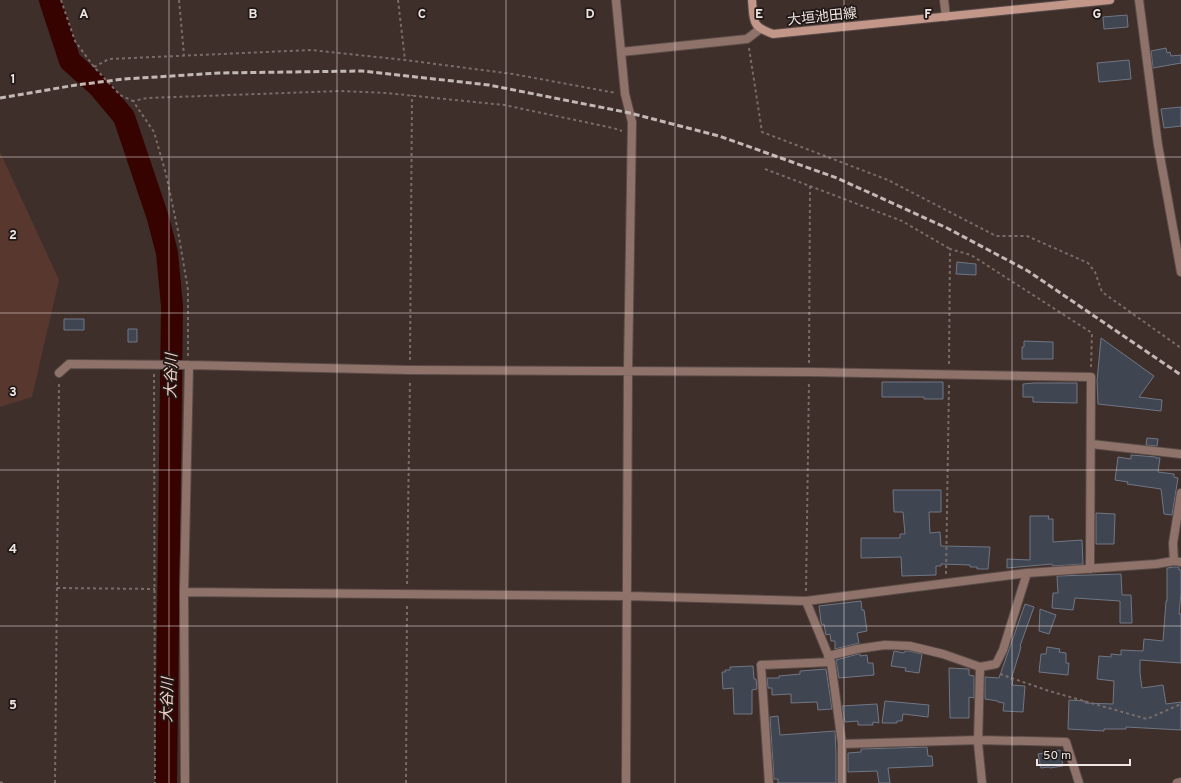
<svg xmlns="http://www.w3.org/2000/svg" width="1181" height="783" font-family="Overpass,'Noto Sans JP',sans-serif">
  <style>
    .green { fill: #58372e }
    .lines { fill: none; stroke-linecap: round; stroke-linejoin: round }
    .river { stroke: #370300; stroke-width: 22 }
    .building { fill: #404552; stroke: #707684 }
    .minor-casing { stroke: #5a4c48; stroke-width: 10 }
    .secondary-casing { stroke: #5a4c48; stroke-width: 10 }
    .path { stroke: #796c68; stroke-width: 2; stroke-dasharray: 3 3; stroke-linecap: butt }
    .minor { stroke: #8f736b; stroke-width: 8 }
    .secondary { stroke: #c3968a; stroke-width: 8 }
    .rail { stroke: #c4b8b5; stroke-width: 3; stroke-dasharray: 6 3; stroke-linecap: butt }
    .grid { fill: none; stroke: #efe5e2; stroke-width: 1; stroke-opacity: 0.55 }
    .labels { text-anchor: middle; stroke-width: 3.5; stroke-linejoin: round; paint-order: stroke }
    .street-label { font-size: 14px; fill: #efe5e2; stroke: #201917 }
    .water-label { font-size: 15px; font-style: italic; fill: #fad4c9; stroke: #201917 }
    .grid-label { font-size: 13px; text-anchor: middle; font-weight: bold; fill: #efe5e2; stroke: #201917; stroke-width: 3.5; stroke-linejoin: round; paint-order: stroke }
  </style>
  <rect width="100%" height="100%" fill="#3e2f2b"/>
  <path class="green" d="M0 152 59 280 32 397 0 407Z"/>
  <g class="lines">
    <path class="river" d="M50 0 70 61 98 86 124 117 158 218 167 253 172 306 166 783"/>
  </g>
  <path class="building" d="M1127 15 1128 27 1104 29 1103 17Z
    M1166 48 1167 53 1170 52 1171 56 1181 55V63L1153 68 1151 51Z
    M1129 60 1131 79 1099 82 1097 63Z
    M1181 107V126L1164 128 1161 109Z
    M957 262 976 264V275L956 274Z
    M64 319H84V330H64Z
    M128 329H137V342H128Z
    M1101 338 1154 376 1139 397 1162 400 1161 411 1098 404 1097 381Z
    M1024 341 1053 342V359H1022V347H1024Z
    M882 382H943V399H924V397H882Z
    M1034 383H1077V403L1033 402V397H1023V384Z
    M1147 438 1158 439 1157 446 1146 445Z
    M1131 455 1156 457V458H1160L1158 472 1174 474V477L1178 478 1172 515 1164 514 1161 489 1127 484 1128 482 1115 480 1118 457 1131 459Z
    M893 490H941V512H929L930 533 940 532 941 546 990 547 988 569H977V567H970V565L941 564V566H936V575L902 576 901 557 861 558V538H900V534H905L903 512H894Z
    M1096 513 1115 514 1114 544H1096Z
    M1030 516H1049L1048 519H1053V542L1082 540 1083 564 1053 566 1052 564 1007 568V559L1030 560Z
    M1174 567H1179V570H1181V593L1179 614H1181V663L1140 660V673L1142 688 1163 685 1166 704 1181 702V730L1126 727V729H1104V731L1068 729 1069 700 1085 701V703L1113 704 1114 681 1097 679 1099 656 1111 657V654L1121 655V650L1143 651 1144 639 1163 641 1166 601H1167V568Z
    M1121 574 1122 595H1131L1132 623H1120V601L1075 598 1073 610 1052 608 1053 593H1058L1057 576Z
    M861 601 862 610H864L867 631 857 633 859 643 835 649V641H831L830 634 826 635 824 624 822 625 821 622 819 606Z
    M1025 604 1034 607 1020 646 1021 647 1011 680H1013L1012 685 1025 686 1023 712 1003 711 1004 703 998 702V701L985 699V677L999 678Z
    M1040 609 1056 615 1049 634 1039 631Z
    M1047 647 1060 649 1059 652 1066 653V663H1069L1068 675 1039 672 1041 654H1046Z
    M894 651 904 653 905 651H909L922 654 919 673 905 671 906 668 891 666Z
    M858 654H860V656L867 655 868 663H873L874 675 839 678 836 660Z
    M753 666 754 679H756L757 689 752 690V714H734L733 688 723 689 722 672H725V670H730V667Z
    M949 668 969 669V675L974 676V698L969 697V718H950Z
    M826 669 832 709 818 710 817 702 791 703V694L772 695V688H768L767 678H779V676L800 674V671Z
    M885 701 929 705 928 717 903 714 902 721H897V723H882Z
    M877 704 879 723 873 722V725H858V721L845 722 842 706Z
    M778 716 780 735 835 731 836 753V783H778V779H774L770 717Z
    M927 747 928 756H932L933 766 888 768 890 783H879L877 771 848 772V753L861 752V749Z
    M1060 750 1063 766 1050 768 1049 767 1041 768 1038 754Z"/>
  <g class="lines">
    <defs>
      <path id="minor" d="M616 0 625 94 632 122 628 370 626 783
        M944 0 946 17
        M1139 0 1158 145 1181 272
        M621 52 747 39 760 29
        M59 373 69 364 189 365 410 370 809 372 1091 377 1090 569
        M1091 444 1181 454
        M1174 561 1173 543 1181 493
        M184 592 628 596 806 601 1027 573 1156 564 1174 561 1181 562
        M806 601 831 662 842 744V783
        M828 656 857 649 885 645 910 646 943 654 980 667 996 664 1003 650 1027 573
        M980 667 978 743 982 783
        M842 744 979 740 1066 742 1079 783
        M185 783 184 592 189 365
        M769 783 761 665 831 662
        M1177 783 1181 782"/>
      <path id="secondary" d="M752 0C754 22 751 26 773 34L1110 0"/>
    </defs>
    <use href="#minor" class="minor-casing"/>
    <use href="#secondary" class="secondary-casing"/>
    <path class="path" d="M61 0 75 41 94 67 120 95 133 101
      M179 0 184 55
      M398 0 405 60
      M749 48 762 132 888 180 996 236H1027L1088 263 1095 272 1102 292 1181 348
      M94 67 109 59 311 50 405 60 513 74 616 93
      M765 169 902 221 950 249
      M188 356V290L178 231 166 174 154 132 133 101 147 98 340 91 386 93 504 105 613 128 622 131
      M410 360 412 95
      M809 363 810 186
      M949 364 950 249 971 255 1092 333 1091 367
      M154 374 155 783
      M946 574 949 385
      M407 584 410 380
      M57 588 155 589
      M806 591 809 381
      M1000 674 1049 691 1147 719 1181 704
      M0 782 3 783
      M55 783 59 382
      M406 783 407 604"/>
    <use href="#minor" class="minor"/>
    <use href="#secondary" class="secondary"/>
    <path class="rail" d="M0 98 76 85 124 79 219 73 362 71 489 85 630 113 719 136 837 178 947 228 1028 271 1181 375"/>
  </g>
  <path class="grid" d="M169 0V783M337 0V783M506 0V783M675 0V783M844 0V783M1012 0V783M0 157H1181M0 313H1181M0 470H1181M0 626H1181"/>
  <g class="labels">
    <g class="street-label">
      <text transform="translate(822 16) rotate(-6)" y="5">大垣池田線</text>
    </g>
    <g class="water-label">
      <text transform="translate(171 376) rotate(-89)" y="5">大谷川</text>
      <text transform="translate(167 700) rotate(-89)" y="5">大谷川</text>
    </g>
  </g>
  <g class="grid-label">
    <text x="84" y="18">A</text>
    <text x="253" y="18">B</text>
    <text x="422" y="18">C</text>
    <text x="590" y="18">D</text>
    <text x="759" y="18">E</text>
    <text x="928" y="18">F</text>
    <text x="1097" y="18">G</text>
    <text x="13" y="83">1</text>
    <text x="13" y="239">2</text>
    <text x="13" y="396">3</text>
    <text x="13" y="553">4</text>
    <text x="13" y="709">5</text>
  </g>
  <path d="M1037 759v6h93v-6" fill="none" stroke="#efe5e2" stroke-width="2"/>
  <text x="1043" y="759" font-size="12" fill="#efe5e2" stroke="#201917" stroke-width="3" paint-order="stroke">50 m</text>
</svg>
